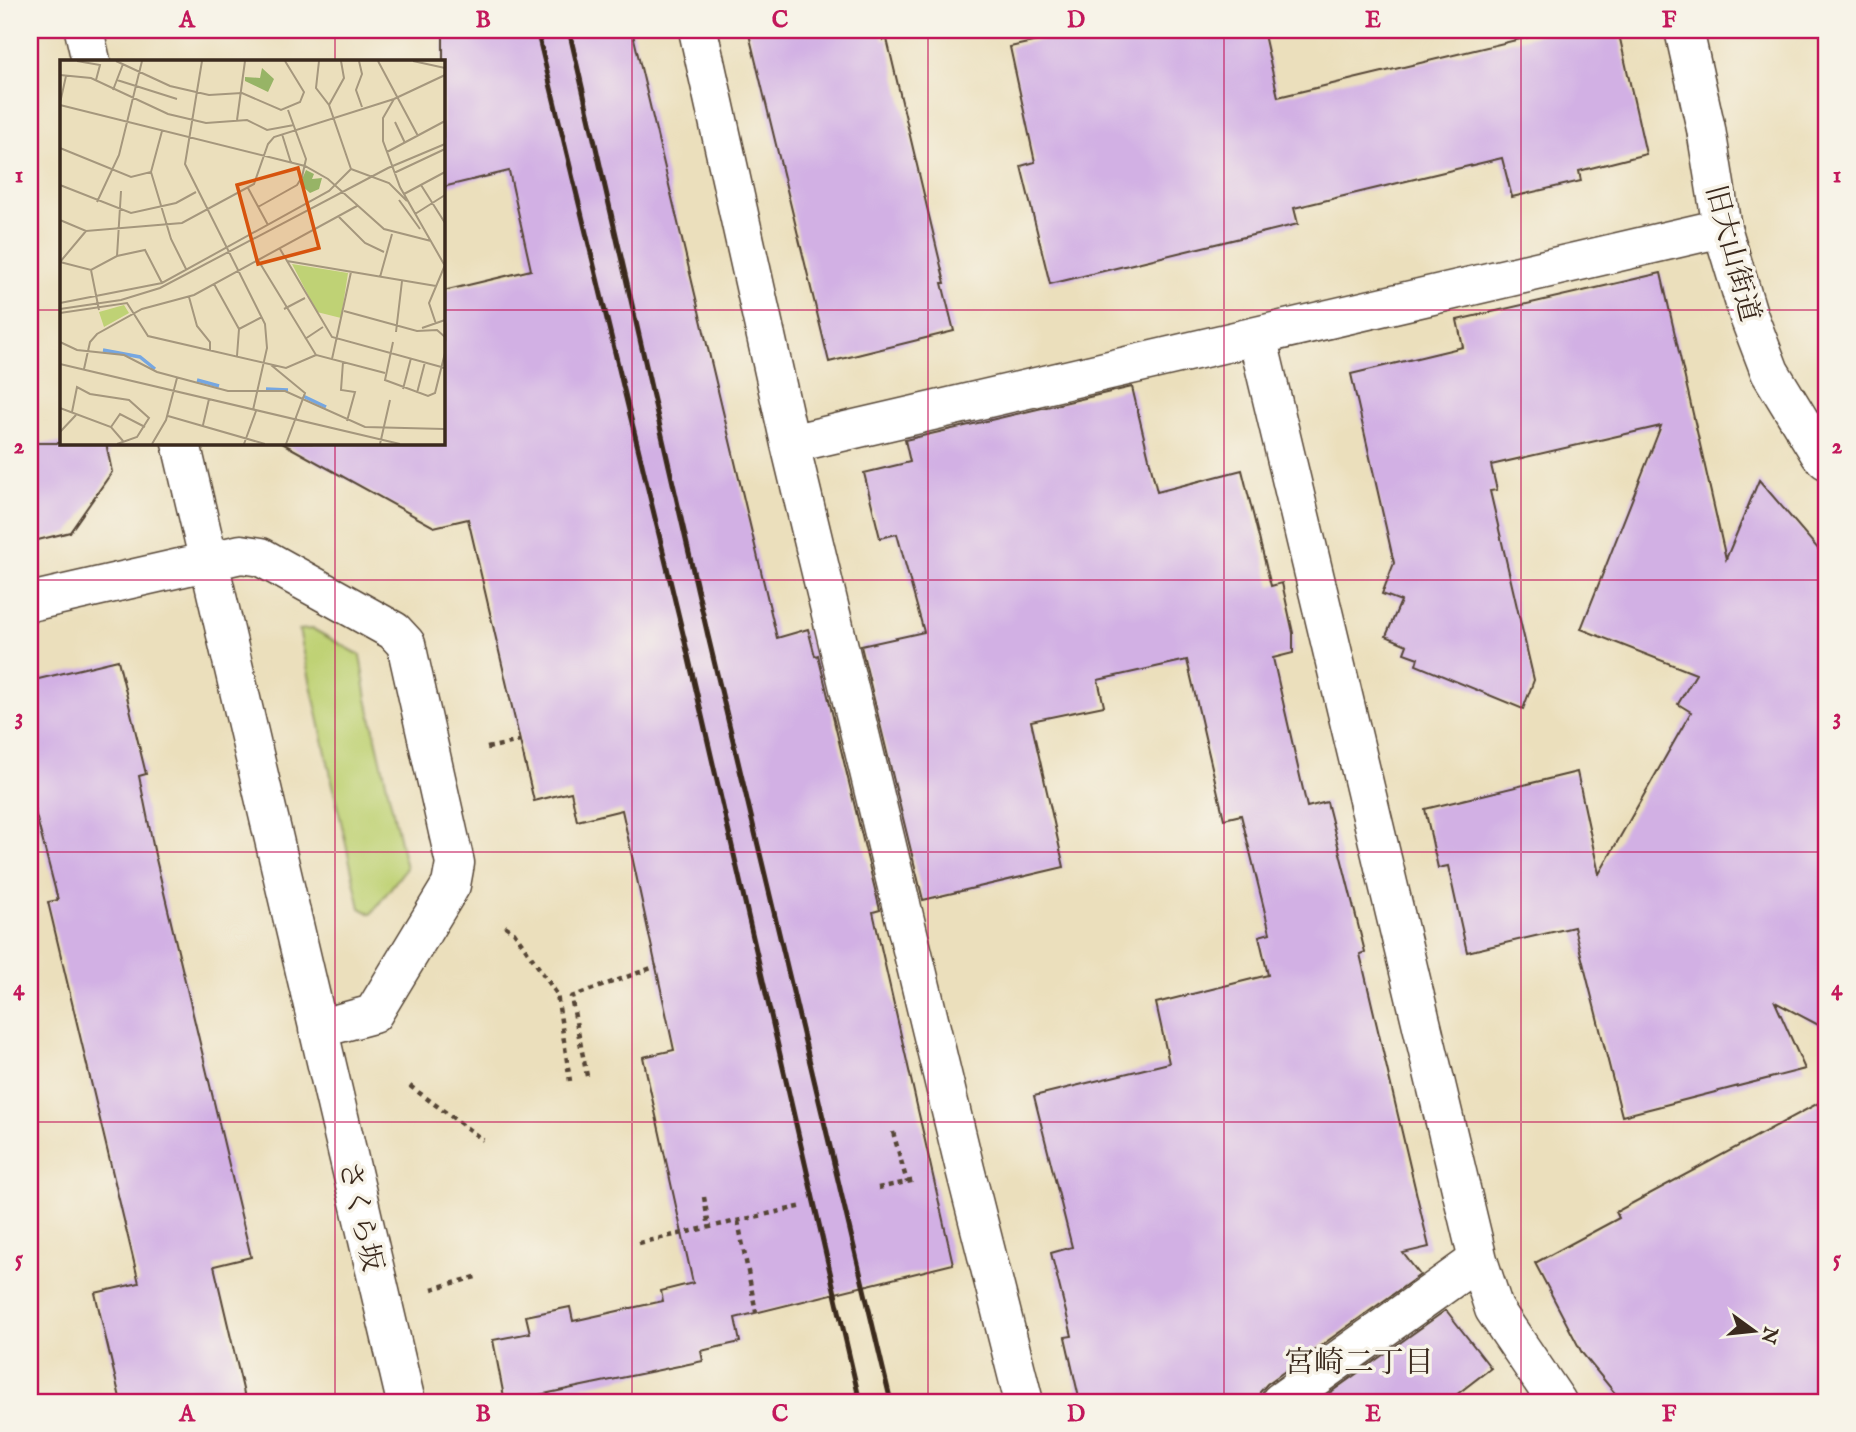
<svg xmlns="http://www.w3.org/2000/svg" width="1856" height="1432" font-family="'IM FELL English','Noto Serif JP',serif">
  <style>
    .green { fill: #bfd275; stroke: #7d7e4a; stroke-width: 2 }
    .building { fill: #d2b0e4 }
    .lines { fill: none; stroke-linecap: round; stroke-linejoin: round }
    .minor-casing { stroke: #554536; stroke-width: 41 }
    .path { stroke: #554536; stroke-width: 4.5; stroke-dasharray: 5 5; stroke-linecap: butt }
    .minor { stroke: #fff; stroke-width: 38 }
    .rail { stroke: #3b2a1e; stroke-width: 5 }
    .grid { fill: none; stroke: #c2185b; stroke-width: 2; stroke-opacity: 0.55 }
    .labels { text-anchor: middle; stroke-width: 7; stroke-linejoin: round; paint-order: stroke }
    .street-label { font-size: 28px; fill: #3b2a1e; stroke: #f7f3e8 }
    .neighbourhood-label { font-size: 30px; fill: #3b2a1e; stroke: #f7f3e8 }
    .inset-river { fill: none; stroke: #76a7e1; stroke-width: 3.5 }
    .inset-road { fill: none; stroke: #a5977d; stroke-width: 2 }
    .view { fill: #d7540e; fill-opacity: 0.15; stroke: #d7540e; stroke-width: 3.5 }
    .inset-edge { fill: none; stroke: #3b2a1e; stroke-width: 3.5 }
    .neatline { fill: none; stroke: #c2185b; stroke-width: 2.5 }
    .grid-label { font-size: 23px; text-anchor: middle; font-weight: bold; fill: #c2185b }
  </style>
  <rect width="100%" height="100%" fill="#f7f3e8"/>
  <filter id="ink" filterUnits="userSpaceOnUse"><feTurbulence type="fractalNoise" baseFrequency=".0143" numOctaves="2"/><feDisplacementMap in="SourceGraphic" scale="14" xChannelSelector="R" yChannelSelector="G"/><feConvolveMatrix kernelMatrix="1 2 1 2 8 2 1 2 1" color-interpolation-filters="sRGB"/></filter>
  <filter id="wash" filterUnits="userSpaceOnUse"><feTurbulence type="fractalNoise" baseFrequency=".00686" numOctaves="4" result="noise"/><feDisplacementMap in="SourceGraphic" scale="28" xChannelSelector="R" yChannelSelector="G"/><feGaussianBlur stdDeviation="1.57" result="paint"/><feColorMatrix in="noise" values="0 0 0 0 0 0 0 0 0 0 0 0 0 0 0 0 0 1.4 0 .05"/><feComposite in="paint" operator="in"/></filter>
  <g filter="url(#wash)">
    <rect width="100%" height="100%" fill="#ebdfbc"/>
    <path class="green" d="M313 629 360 655 367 699 406 868 371 914 360 908 299 630Z"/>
    <g id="blocks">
      <path class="building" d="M443 30H632L777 638 808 629 815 656 818 655 880 910 873 912 953 1264 735 1318 740 1342 701 1351 703 1361 505 1402 493 1340 530 1333 526 1316 570 1307 573 1321 663 1301 661 1291 693 1283 643 1057 674 1050 622 810 577 821 571 792 534 801 468 519 434 527 282 443H443V291L531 270 509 171 443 187Z
        M748 30H880L883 40 887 39 945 283H942L954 331 829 362Z
        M1086 30H1263L1278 97 1558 30H1618L1646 154 1579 171 1581 181 1512 197 1502 158 1294 208 1298 224 1050 284 1021 166 1035 162 1010 47Z
        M1661 273 1726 559 1759 480 1826 558V1029L1775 1002 1805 1069 1622 1116 1574 927 1467 952 1448 866 1438 868 1425 809 1577 772 1599 874 1691 712 1678 704 1696 674 1581 629 1661 426 1491 465 1497 490 1490 491 1534 680 1523 709 1416 665 1418 658 1404 653 1407 645 1386 636 1401 601 1382 594 1394 563 1351 374 1463 347 1457 320Z
        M1132 387 1157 492 1242 470 1271 586 1282 583 1293 633V653L1273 658 1307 807 1327 802 1365 952 1360 954 1429 1247 1403 1253 1420 1275 1267 1384 1260 1392 1258 1402H1080L1065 1337 1072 1336 1051 1253 1072 1247 1034 1096 1169 1063 1156 1003 1268 975 1259 936 1270 933 1241 815 1224 819 1187 660 1098 680 1104 706 1031 721 1064 867 923 900 861 646 924 632 897 534 880 538 864 473 910 462 905 440Z
        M30 443H106L112 472 70 532 30 542Z
        M118 660 146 774 139 776 155 855 251 1257 214 1266 246 1402H121L95 1293 139 1283 48 902 58 900 30 792V681Z
        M1826 1099V1402H1622L1582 1353 1535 1263 1619 1218 1616 1212Z
        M1446 1310 1491 1368 1447 1402H1317Z"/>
    </g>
  </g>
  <g filter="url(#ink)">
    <use href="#blocks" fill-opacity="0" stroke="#554536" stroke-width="2"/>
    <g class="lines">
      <defs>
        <path id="minor" d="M84 30 91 61
          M698 30 790 444 965 1169 1024 1402
          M1684 30 1706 129 1722 228 1749 317 1770 372 1820 454 1826 460
          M1257 336 1478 1260 1494 1309 1557 1402
          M181 443 406 1402
          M790 444 1722 228
          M30 602 241 554 261 557 394 631 406 644 455 863 451 885 373 1014 318 1029
          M1280 1402 1478 1260"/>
      </defs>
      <use href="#minor" class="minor-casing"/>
      <path class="path" d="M487 748 520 741
        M505 926 514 932 557 994 570 1081
        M587 1076 571 997 657 966
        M410 1086 483 1140
        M893 1132 907 1182
        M878 1188 916 1180
        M704 1197 709 1227
        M738 1221 756 1312
        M639 1243 803 1206
        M432 1289 479 1276"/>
      <use href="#minor" class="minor"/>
      <path class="rail" d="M537 30 685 642 860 1402
        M569 30 708 636 891 1402"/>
    </g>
  </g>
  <path class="grid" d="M335 30V61M632 30V1402M928 30V1402M1224 30V1402M1521 30V1402M30 310H61M443 310H1826M335 443V1402M30 580H1826M30 852H1826M30 1122H1826"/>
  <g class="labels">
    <g class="street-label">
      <text transform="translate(1734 253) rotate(75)" y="10">旧大山街道</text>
      <text transform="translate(362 1216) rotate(77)" y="10">さくら坂</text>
    </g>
    <g class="neighbourhood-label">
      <text x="1359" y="1372">宮崎二丁目</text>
    </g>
  </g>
  <g transform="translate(60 60)">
    <rect width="385" height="385" fill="#ebdfbc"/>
    <path d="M232 204 288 213 281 258 257 252ZM64 245 69 253 44 267 39 252Z" fill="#bfd275"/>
    <path d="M202 8 214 19 208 32 185 21V17L200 18ZM246 110 254 114 252 119 262 118 259 129 250 133 240 124Z" fill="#97b466"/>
    <path class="inset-river" d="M43 290 80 297 95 309M137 320 159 326M206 329 228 330M243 336 266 347"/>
    <path class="inset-road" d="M17 1 40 5 36 20M56 1 110 26 149 35 182 33 221 50 240 42 244 32 225 1M142 1 125 104 205 264 207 288 193 350M259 1 256 28 269 45 291 109M299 1 302 14 296 30 302 47M318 1 358 76M353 1 385 8M0 15 31 18 108 54 146 63 187 60 207 70 234 65M57 20 117 39M53 30 63 4M334 39 323 58V81L340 127 385 206M0 43 6 16M0 45 245 106 268 119 324 169 371 181M269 45 284 18 281 1M177 60 185 1M335 62 345 83M222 74 231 103M0 88 71 117 91 112 102 71M327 92 385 61M291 109 329 123 347 141M91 112 111 179 126 209M334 113 385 89M0 125 71 153 116 143 136 132M361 125 385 163M188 128 208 165M344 134 385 112M339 140 360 169M37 142 59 95 82 1M198 147 237 125 242 117 246 99 228 50M355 154 385 135M279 157 305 183 324 192M0 160 26 171 122 163 194 124 208 84 214 77 334 39 385 15M220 189 272 277 385 308M57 196 61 131M198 200 256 295 325 313M227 201 376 226M0 202 31 210 57 196 85 190 102 223M0 202 26 171M31 210 39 250M320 217 332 174M154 224 179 269 177 296M129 237 137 266 150 282V290M0 243 102 223 269 131 291 109M0 249 61 240 100 228 328 108 385 84M224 249 245 238M284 251 357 271 377 270 385 277M0 253 67 243 88 276 226 308 256 295M376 264 369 243 385 205M362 268 385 260M179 269 202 257M336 272 342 221M245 279 263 267M0 282 17 290 64 295 97 312 168 331H225L305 367 385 369M333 282 325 320 368 336 375 333 385 293M272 299 291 212M283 302 281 330 295 332 287 361M0 304 340 384M211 305 245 333 226 384M24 309 30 282 37 274 82 249 134 235 297 146M343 329 351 298M357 333 365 302M0 348 51 367 63 381M12 352 17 327 30 334 69 340 89 358 77 377 57 384M108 356 205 384M143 365 149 339M51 367 60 354 85 367M0 372 16 355M92 384 106 360 117 318M184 384 196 351M320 384 330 340"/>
    <path class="view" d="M238 108 259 188 198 204 177 125Z"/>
    <rect width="385" height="385" class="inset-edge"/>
  </g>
  <rect width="1856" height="1432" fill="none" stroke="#f7f3e8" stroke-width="77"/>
  <g transform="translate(1754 1331) rotate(105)" stroke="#f7f3e8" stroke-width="5" paint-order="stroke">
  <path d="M0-5L12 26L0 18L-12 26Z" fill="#3b2a1e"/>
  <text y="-10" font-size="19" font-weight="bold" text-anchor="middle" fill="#3b2a1e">N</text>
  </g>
  <rect x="38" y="38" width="1780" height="1356" class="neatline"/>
  <g class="grid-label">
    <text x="187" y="27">A</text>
    <text x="483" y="27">B</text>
    <text x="780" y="27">C</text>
    <text x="1076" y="27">D</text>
    <text x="1373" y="27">E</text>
    <text x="1669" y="27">F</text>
    <text x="19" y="182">1</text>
    <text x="1837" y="182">1</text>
    <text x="19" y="453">2</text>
    <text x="1837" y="453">2</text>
    <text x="19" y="724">3</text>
    <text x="1837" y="724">3</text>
    <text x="19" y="995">4</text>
    <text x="1837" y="995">4</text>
    <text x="19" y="1266">5</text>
    <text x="1837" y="1266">5</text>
    <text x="187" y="1421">A</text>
    <text x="483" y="1421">B</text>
    <text x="780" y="1421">C</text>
    <text x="1076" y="1421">D</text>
    <text x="1373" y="1421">E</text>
    <text x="1669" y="1421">F</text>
  </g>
</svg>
